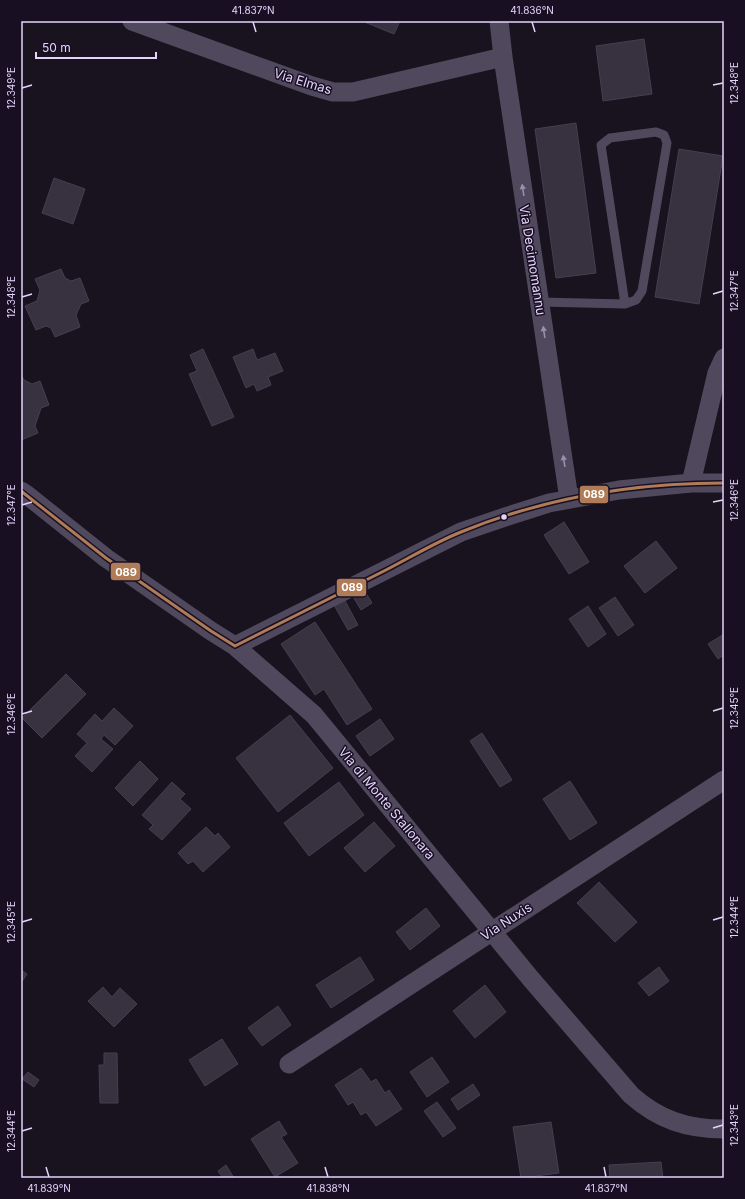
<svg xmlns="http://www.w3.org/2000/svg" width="745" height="1199" font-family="Inter,sans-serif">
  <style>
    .building { fill: #383140; stroke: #473e51 }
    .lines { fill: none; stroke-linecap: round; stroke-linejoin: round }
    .service { stroke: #50495d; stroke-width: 9 }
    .minor { stroke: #50495d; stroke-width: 19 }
    .bus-1-casing { stroke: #180f22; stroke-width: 6 }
    .bus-1 { stroke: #b07c57; stroke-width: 3 }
    .oneway { fill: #9a8eac }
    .ticks { fill: none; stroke: #e4d3fc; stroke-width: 1.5 }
    .bus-dot { fill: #e4d3fc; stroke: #180f22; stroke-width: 1.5 }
    .labels { text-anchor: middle; stroke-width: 3; stroke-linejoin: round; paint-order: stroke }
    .street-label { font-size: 13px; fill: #e4d3fc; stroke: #180f22 }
    .line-badge { stroke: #180f22; stroke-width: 1.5 }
    .badge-label { font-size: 11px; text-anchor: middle; font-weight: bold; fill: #fff }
    .neatline { fill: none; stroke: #e4d3fc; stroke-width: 1.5 }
    .ticks-label { font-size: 10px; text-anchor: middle; fill: #e4d3fc }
  </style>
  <rect width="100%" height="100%" fill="#18131e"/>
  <path class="building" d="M362 21H400L394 34Z
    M644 39 652 94 603 101 596 46Z
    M576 123 596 273 556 278 535 129Z
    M679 149 723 156 699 304 655 297Z
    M54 178 85 189 73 224 42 213Z
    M61 269 65 278 71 281 80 278 89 301 81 304 76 315 80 327 55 337 51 328 46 326 36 330 25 306 37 301 40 290 35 279Z
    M203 349 234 417 212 426 189 374 197 371 190 355Z
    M253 349 257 360 275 353 283 371 268 377 271 385 257 391 254 384 246 388 233 357Z
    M21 375 24 380 32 384 40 381 49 405 41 408 35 426 38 433 21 440Z
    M564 522 589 562 569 574 544 535Z
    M656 541 677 568 645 593 624 566Z
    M363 588 372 603 361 610 352 595Z
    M615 597 634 625 618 636 599 608Z
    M344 599 358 625 348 630 334 605Z
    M588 606 606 634 588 647 569 619Z
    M315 622 372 709 347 725 324 689 315 695 281 644Z
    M724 634V655L718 659 708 644Z
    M66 674 86 694 42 738 22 718Z
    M114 708 133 726 115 745 104 735 101 739 113 749 92 772 75 756 87 743 77 734 95 714 102 721Z
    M290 715 333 768 278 812 236 758Z
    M380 719 394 739 370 756 356 736Z
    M482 733 512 780 500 787 470 741Z
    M140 761 158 779 133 806 115 788Z
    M570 781 597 823 570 840 543 799Z
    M172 782 185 794 180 799 191 809 162 840 149 829 153 825 142 815Z
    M339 782 364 815 309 856 284 823Z
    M374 822 395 846 365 872 344 848Z
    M206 827 215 836 218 833 230 847 203 872 193 861 188 864 178 853Z
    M599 882 637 922 615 942 577 903Z
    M426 908 440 926 410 950 396 932Z
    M360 957 374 980 331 1008 316 985Z
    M659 967 669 981 649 996 638 983Z
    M21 970 27 974 21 983Z
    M485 985 506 1012 475 1038 453 1011Z
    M103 987 112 997 120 988 137 1004 114 1027 88 1001Z
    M278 1006 291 1025 262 1046 248 1028Z
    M222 1039 238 1064 205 1086 189 1060Z
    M104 1053H117L118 1103H100L99 1065H104Z
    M432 1057 449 1082 427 1097 410 1072Z
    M361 1068 371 1082 376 1079 385 1093 389 1090 402 1109 376 1126 366 1112 361 1115 353 1102 348 1105 335 1085Z
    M28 1072 39 1080 34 1087 22 1079Z
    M473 1084 480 1095 458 1110 451 1099Z
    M437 1102 456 1128 443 1137 424 1111Z
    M279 1121 287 1134 281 1137 298 1163 275 1177 251 1139Z
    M551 1122 559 1173 521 1178 513 1127Z
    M661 1162 663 1178H610L609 1165Z
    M226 1165 234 1178H223L218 1171Z"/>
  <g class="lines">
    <path class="service" d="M540 302 625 304 636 300 642 291 667 143 664 135 656 132 610 138 601 145 625 304"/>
    <path class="minor" d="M132 21 312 86 333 92H353L503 57
      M499 21 503 57 569 499
      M691 483 717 373 724 358
      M21 491 27 495 106 558 211 631 235 646 314 715 531 979 631 1095C659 1120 687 1129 724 1129
      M235 646 461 532 505 517 549 503 619 490 691 483H724
      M289 1064 724 780"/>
    <defs>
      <path id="bus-1" d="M21 491 106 558 211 631 235 646
        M235 646C285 621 336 595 386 570 411 557 436 542 461 532 544 498 636 483 724 483"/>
    </defs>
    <use href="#bus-1" class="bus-1-casing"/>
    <use href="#bus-1" class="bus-1"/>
  </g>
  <defs><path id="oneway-solid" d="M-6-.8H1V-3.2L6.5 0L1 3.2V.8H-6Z"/></defs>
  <g class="oneway">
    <use href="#oneway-solid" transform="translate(523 190) rotate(-99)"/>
    <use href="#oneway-solid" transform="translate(544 332) rotate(-99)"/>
    <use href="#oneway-solid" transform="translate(564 461) rotate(-99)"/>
  </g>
  <path class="ticks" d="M253 22 256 32M532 22 535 32M713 85 723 83M22 88 32 85M713 294 723 291M22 297 32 294M713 502 723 500M22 505 32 502M713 711 723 708M22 714 32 711M713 920 723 917M22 922 32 919M713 1128 723 1125M22 1131 32 1128M46 1167 49 1177M325 1167 328 1177M604 1167 606 1177"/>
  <circle class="bus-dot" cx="504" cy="517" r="3.5"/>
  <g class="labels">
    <g class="street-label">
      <text transform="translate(303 81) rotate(17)" y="5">Via Elmas</text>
      <text transform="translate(533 260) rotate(81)" y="5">Via Decimomannu</text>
      <text transform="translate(387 803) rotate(50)" y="5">Via di Monte Stallonara</text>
      <text transform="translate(506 921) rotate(-33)" y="5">Via Nuxis</text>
    </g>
  </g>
  <g class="line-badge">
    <rect x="579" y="485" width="30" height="19" rx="4" fill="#b07c57"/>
    <rect x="110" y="562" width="31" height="19" rx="4" fill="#b07c57"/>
    <rect x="336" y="578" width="31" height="19" rx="4" fill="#b07c57"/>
  </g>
  <g class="badge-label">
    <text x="594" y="498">089</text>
    <text x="126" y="576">089</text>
    <text x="352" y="591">089</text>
  </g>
  <rect width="745" height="1199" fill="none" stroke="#180f22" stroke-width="44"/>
  <path d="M36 52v6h120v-6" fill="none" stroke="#e4d3fc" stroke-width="2"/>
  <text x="42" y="52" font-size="12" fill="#e4d3fc" stroke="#180f22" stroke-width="3" paint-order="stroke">50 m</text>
  <rect x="22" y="22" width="701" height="1155" class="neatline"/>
  <g class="ticks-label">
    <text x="253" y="14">41.837°N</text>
    <text x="532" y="14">41.836°N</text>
    <text transform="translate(734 83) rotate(-90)" y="4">12.348°E</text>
    <text transform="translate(11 88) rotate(-90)" y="4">12.349°E</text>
    <text transform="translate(734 291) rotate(-90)" y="4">12.347°E</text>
    <text transform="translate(11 297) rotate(-90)" y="4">12.348°E</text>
    <text transform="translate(734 500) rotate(-90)" y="4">12.346°E</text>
    <text transform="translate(11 505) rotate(-90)" y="4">12.347°E</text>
    <text transform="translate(734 708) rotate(-90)" y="4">12.345°E</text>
    <text transform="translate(11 714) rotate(-90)" y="4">12.346°E</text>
    <text transform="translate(734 917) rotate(-90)" y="4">12.344°E</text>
    <text transform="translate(11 922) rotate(-90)" y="4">12.345°E</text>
    <text transform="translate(734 1125) rotate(-90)" y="4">12.343°E</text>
    <text transform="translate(11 1131) rotate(-90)" y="4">12.344°E</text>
    <text x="49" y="1192">41.839°N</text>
    <text x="328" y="1192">41.838°N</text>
    <text x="606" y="1192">41.837°N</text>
  </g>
</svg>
